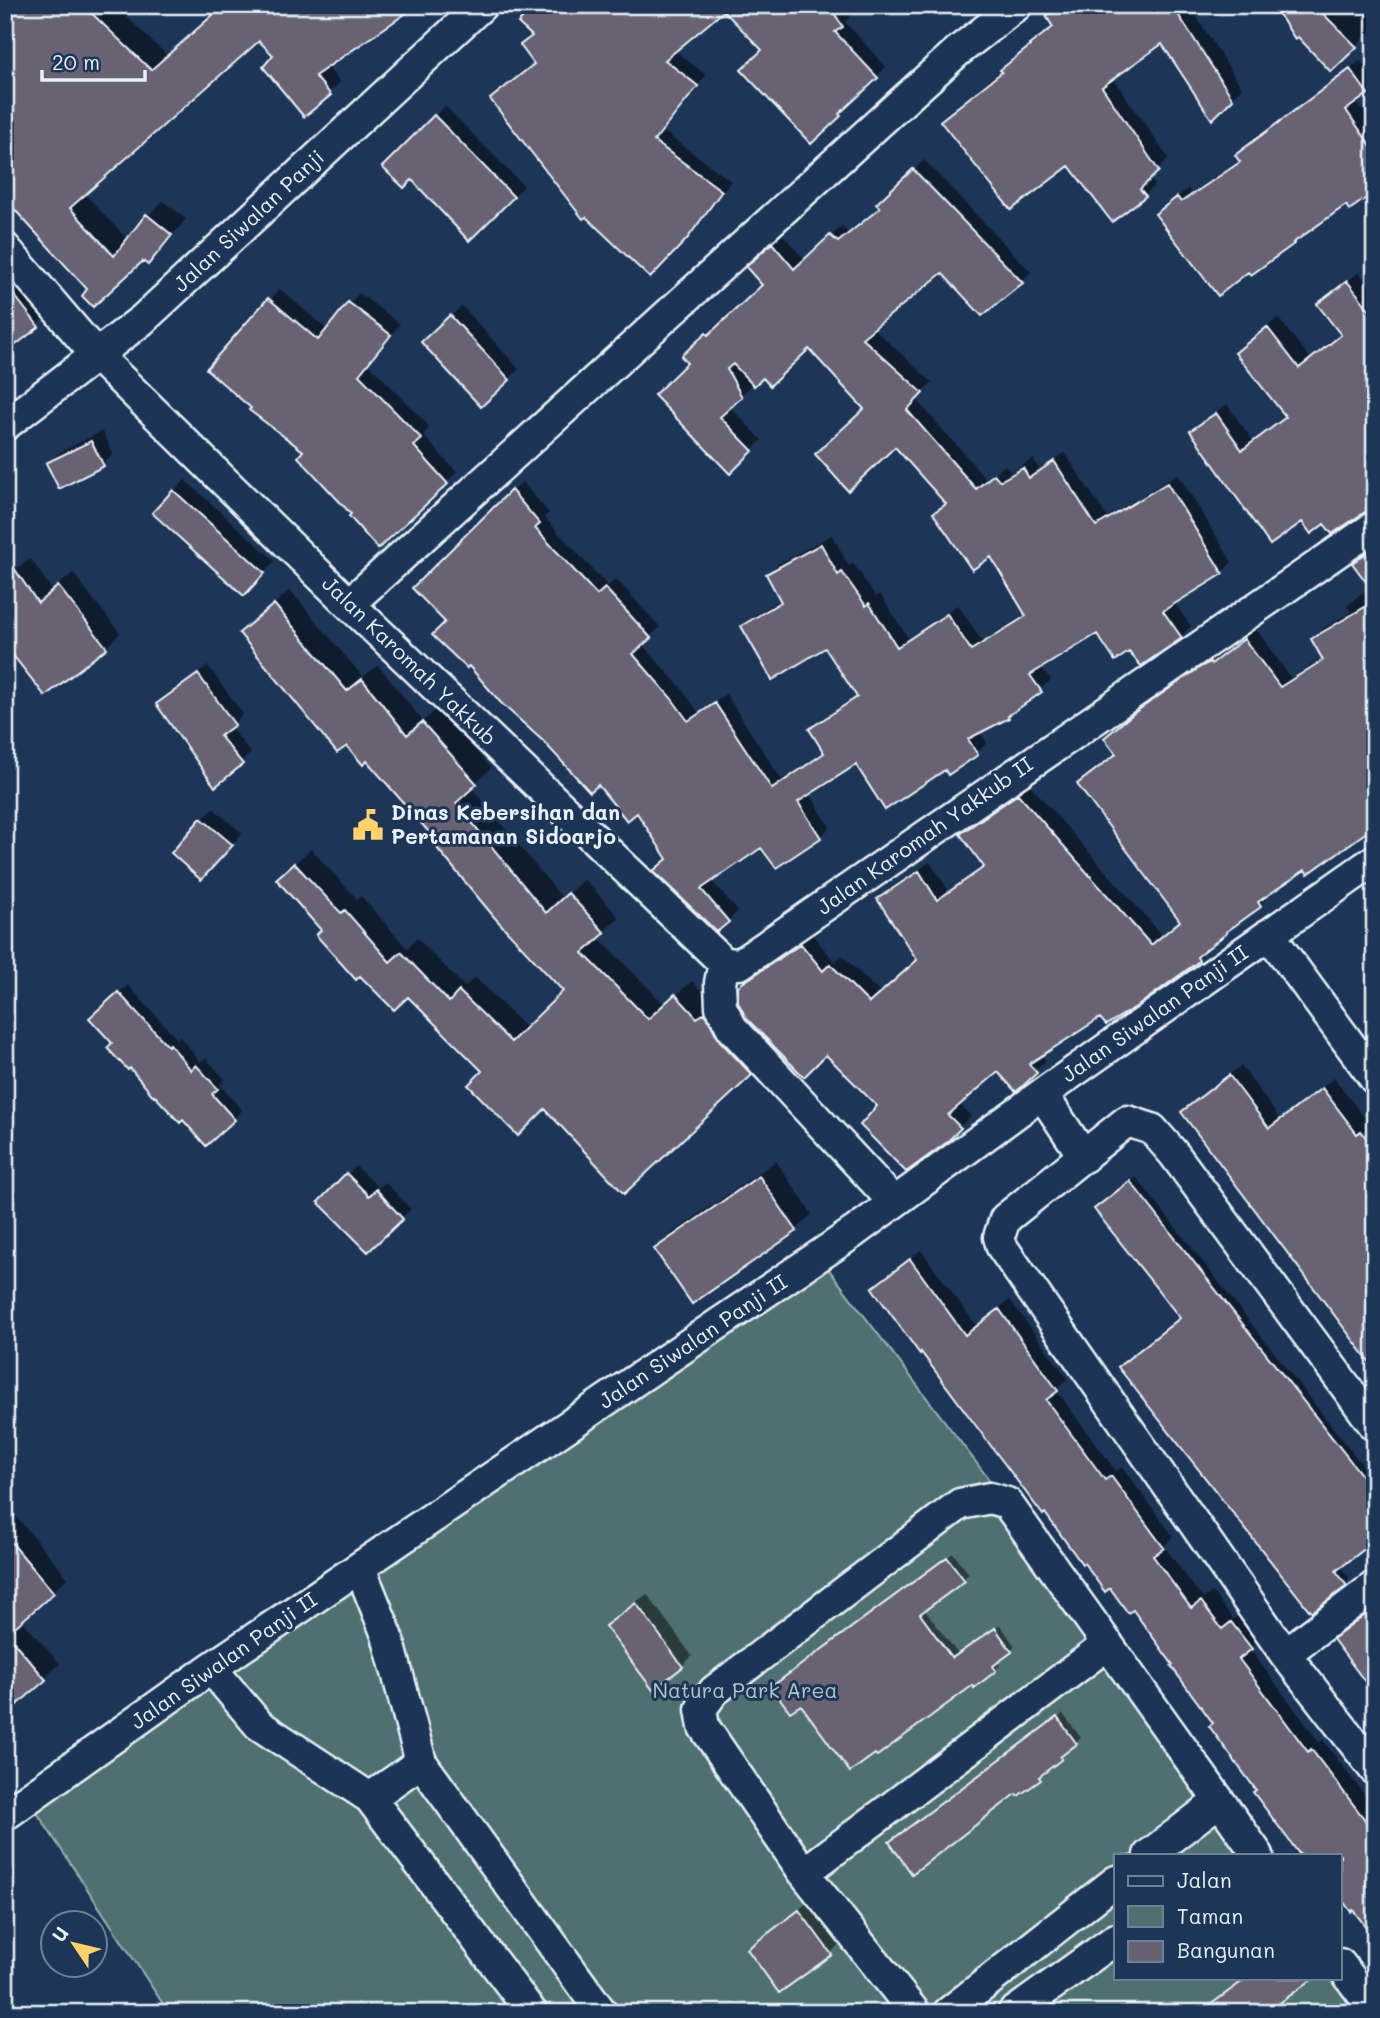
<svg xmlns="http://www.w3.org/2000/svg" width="1380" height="2018" font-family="Mali,sans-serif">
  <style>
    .green { fill: #506f6f; stroke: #9cb0b4; stroke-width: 2 }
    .shadow { fill: #0007 }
    .building { fill: #676273; stroke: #e8f1f8; stroke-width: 2 }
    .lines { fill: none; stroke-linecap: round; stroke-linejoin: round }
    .minor-casing { stroke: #e8f1f8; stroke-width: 35 }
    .minor { stroke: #1d3557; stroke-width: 30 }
    .labels { text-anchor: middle; stroke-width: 6; stroke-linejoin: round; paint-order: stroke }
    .street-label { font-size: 21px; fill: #e8f1f8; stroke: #1d3557 }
    .poi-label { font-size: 21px; font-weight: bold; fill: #e8f1f8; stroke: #1d3557; text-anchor: start }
    .park-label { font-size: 21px; fill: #b3c4c8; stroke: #1d3557 }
  </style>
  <rect width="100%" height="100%" fill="#1d3557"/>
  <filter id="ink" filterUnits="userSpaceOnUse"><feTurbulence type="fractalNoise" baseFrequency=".0143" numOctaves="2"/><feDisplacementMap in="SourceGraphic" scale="14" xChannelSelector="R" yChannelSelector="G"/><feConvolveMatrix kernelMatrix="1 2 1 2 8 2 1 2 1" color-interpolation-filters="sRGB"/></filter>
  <g filter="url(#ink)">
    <path class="green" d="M814 1250 1007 1503 1258 1855H1116V1978H1340L1375 2013H169L28 1799Z"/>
    <path class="shadow" d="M5 5H114L201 88 84 193 128 240 148 216 163 201 186 219 163 247 148 262 143 259 89 289Z
      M225 5 327 66 340 82 329 93 275 55Z
      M538 5H844L851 16 845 22 886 67 811 142 764 49 725 8 674 50 706 75 663 131 731 181 696 228 650 276 586 214 492 99 535 63 522 45 533 35Z
      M1059 5H1189L1242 88 1212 117 1162 41 1113 78 1169 159 1149 178 1155 185 1145 195 952 111 1055 25 1048 16Z
      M1275 5H1335L1343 14 1352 5H1375V27L1331 70Z
      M1360 61 1375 80V85L1356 101 1375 128V190L1346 202 1251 273 1157 214 1188 188 1191 193 1240 160 1237 155 1247 145Z
      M445 106 524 186 469 239 412 177 385 167Z
      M924 160 1031 272 1023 281 915 169Z
      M842 226 849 234 943 270 872 327 932 382 916 399 987 480 1005 465 1011 473 1033 459 1039 469 1065 453 1107 517 1178 474 1232 562 1222 572 1174 602 1191 626 1181 637 1130 649 1098 632 1041 667 1051 680 1008 716 979 731 987 743 977 753 946 768 857 763 809 793 830 827 820 837 777 866 761 846 711 880 738 911 728 921 669 858 638 810 598 782 414 588 522 482 549 513 544 517 608 586 616 579 660 627 642 644 682 689 699 713 726 694 782 780 825 751 811 729 821 719 858 695 826 646 743 626 753 616 782 599 768 574 778 564 832 535 849 566 853 563 876 597 880 594 908 638 958 605 982 641 1026 614 991 555 935 513 946 502 866 408 809 347 763 375 729 406 762 440 730 471 689 363 693 346 717 324 719 326 764 285 759 257 783 235 805 260Z
      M5 253 48 315 5 351Z
      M1359 272 1375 293V468L1325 522 1302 520 1192 432 1203 421 1227 404 1253 441 1287 415 1248 342 1278 318 1310 358 1342 334 1319 304Z
      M280 289 328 330 359 293 400 324 368 363 430 427 423 435 457 472 379 546 306 451 208 369Z
      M462 306 519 369 509 379 434 332Z
      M102 431 113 454 103 465 48 463 59 453Z
      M185 480 275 561 255 583 154 513Z
      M1375 546V824L1269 893 1270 895 1260 905 1207 947 1209 949 1198 959 1100 1016 1040 1054 1046 1061 1016 1089 998 1069 958 1103 971 1116 945 1142 879 1106 826 1053 739 987 751 976 812 934 835 962 842 955 880 993 919 959 879 899 890 888 930 862 949 891 985 865 962 834 973 823 1029 784 1162 935 1181 920 1079 784 1117 753 1106 738 1117 727 1147 703 1215 656 1221 653 1222 654 1256 629 1291 678 1324 657 1313 639 1324 628 1351 612 1347 606 1358 596 1372 587 1355 563Z
      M31 559 52 590 73 573 120 633 106 647 45 694 5 576Z
      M290 590 363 677 378 665 423 721 438 708 491 768 471 787 563 899 584 879 619 917 598 937 665 1005 692 981 766 1059 751 1074 545 1106 485 1070 408 994 324 930 294 864 311 849 357 899 361 896 407 948 417 938 465 987 475 977 527 1029 566 991 367 759 242 633Z
      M208 666 243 714 230 727 251 753 215 784 158 704 167 695Z
      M213 808 242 833 212 867 173 853Z
      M128 985 177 1039 180 1037 200 1062 206 1058 225 1079 220 1085 242 1110 234 1119 114 1043 100 1010Z
      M1241 1066 1280 1119 1334 1078 1369 1124 1375 1120V1367L1183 1112 1194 1102Z
      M776 1161 812 1214 796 1230 656 1249 672 1233Z
      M356 1166 379 1188 385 1182 411 1209 368 1250 320 1202Z
      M1136 1177 1375 1481V1538L1340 1566 1350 1579 1312 1609 1182 1317 1102 1204Z
      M921 1250 976 1325 1010 1300 1068 1379 1056 1390 1116 1471 1122 1467 1173 1536 1164 1546 1203 1599 1212 1592 1233 1619 1243 1612 1261 1637 1250 1649 1319 1742 1323 1740 1375 1809V1931L1354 1908 1352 1909 1340 1894V1855H1302L1256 1792 1258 1790 1175 1665 1133 1607 874 1288 885 1278Z
      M5 1503 68 1578 21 1619 60 1664 5 1713Z
      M953 1553 969 1574 924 1609 958 1654 1000 1625 1015 1646 997 1661 1000 1665 995 1670 973 1683 801 1702 778 1682Z
      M647 1594 692 1656 682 1666 608 1626 618 1615Z
      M1374 1610 1375 1611V1691L1341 1635Z
      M1063 1714 1081 1738 1064 1751 1066 1753 1043 1772 1045 1774 1040 1778 1016 1791 896 1838Z
      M810 1901 841 1943 830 1953 750 1949 760 1938Z
      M1246 1978H1311L1283 1998 1284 1999 1270 2013H1198Z"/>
    <path class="building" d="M5 5H83L151 70 224 5H418L315 76 331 95 304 117 263 67 273 55 259 41 70 208 114 256 146 214 172 235 148 265 143 261 93 307 82 296 87 289 5 199Z
      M536 5H829L843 27 835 32 878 78 839 114 841 116 811 144 741 70 762 50 724 11 665 60 698 86 654 141 722 191 687 239 650 278 586 217 583 219 490 99 534 64 520 45 532 36 518 23Z
      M1061 5H1172L1233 99 1212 120 1162 44 1102 87 1159 171 1140 189 1146 196 1112 222 1069 166 1011 210 940 121 1002 72 1000 70 1030 46 1029 45 1053 27 1046 16Z
      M1273 5H1314L1357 47 1331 72 1298 37 1295 39Z
      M1350 69 1368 94 1346 110 1375 152V192L1349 210 1346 205 1293 243 1294 244 1251 275 1248 272 1218 296 1155 214 1177 197 1181 202 1240 162 1235 155Z
      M434 115 514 197 469 241 412 180 404 188 382 167Z
      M913 169 1023 283 982 316 942 273 862 338 923 393 907 410 976 489 994 474 1000 481 1023 468 1029 478 1054 461 1096 526 1167 483 1223 574 1163 611 1182 638 1141 666 1129 652 1115 661 1097 634 1030 675 1042 692 1008 716 1009 718 968 739 978 755 948 775 945 770 885 810 856 765 798 802 821 838 776 868 761 848 701 889 729 922 717 932 653 871 667 859 637 813 627 821 598 785 590 792 543 741 501 703 469 666 467 668 432 635 445 622 412 588 511 490 540 524 535 528 597 595 605 588 651 638 633 654 672 699 688 721 715 703 772 789 824 753 809 729 857 697 825 648 772 680 741 626 781 602 766 574 821 544 838 575 842 572 866 606 869 603 897 647 947 614 971 650 1026 616 991 557 972 570 933 513 946 504 895 447 848 491 815 454 864 409 809 349 770 386 763 378 754 386 733 364 727 369 742 397 720 417 753 451 730 474 654 395 687 363 681 356 706 333 708 335 762 285 746 267 772 243 794 269 830 235 838 242 880 208 876 204Z
      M1347 281 1375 317V509L1365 512 1332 534 1324 524 1311 534 1302 522 1270 545 1190 431 1216 413 1242 450 1286 417 1235 353 1267 327 1299 368 1341 335 1317 304Z
      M5 283 39 327 5 353Z
      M268 298 318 340 348 302 391 335 359 375 422 439 414 446 448 484 378 549 349 516 351 514 298 457 303 451 249 410 251 408 206 369Z
      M450 315 510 380 481 407 421 342Z
      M91 441 104 466 59 489 46 463Z
      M173 490 265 573 244 596 152 513Z
      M1375 547V594L1352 563Z
      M5 555 38 603 58 586 107 648 45 696 5 645Z
      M1375 601V826L1308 874 1305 870 1258 902 1261 907 1226 932 1227 933 1197 957 1199 961 1139 1005 1106 1025 1100 1018 1029 1064 1037 1073 1016 1092 998 1072 948 1115 961 1128 946 1143 906 1172 860 1125 877 1106 826 1055 804 1077 746 1018 738 1002V986L801 944 823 971 830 964 869 1003 917 960 877 899 919 871 937 900 984 867 960 834 1018 794 1151 945 1180 921 1077 784 1116 754 1104 738 1134 713 1202 666 1210 662 1211 664 1244 639 1280 687 1323 660 1311 639Z
      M274 604 347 691 362 679 407 735 422 722 477 784 456 803 546 913 568 893 605 933 583 953 648 1019 675 994 697 1018 705 1013 719 1040 752 1075 624 1194 545 1109 518 1136 468 1085 482 1071 408 997 394 1010 360 976 356 980 316 935 321 930 276 879 294 863 341 913 345 910 390 962 401 952 449 1002 459 991 511 1042 563 991 495 918 432 842 435 839 367 761 363 765 347 746 337 753 239 633Z
      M198 674 235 725 220 736 243 764 215 787 156 704Z
      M201 818 233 845 201 880 171 853Z
      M118 992 168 1046 170 1044 191 1070 196 1065 218 1089 212 1094 235 1120 206 1146 183 1120 180 1123 155 1096 154 1097 130 1068 128 1070 107 1048 112 1043 89 1018Z
      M1229 1075 1269 1128 1322 1088 1357 1134 1361 1131 1375 1150V1369L1181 1112Z
      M346 1173 369 1196 376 1189 403 1219 368 1252 318 1202Z
      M759 1176 797 1231 692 1304 654 1249Z
      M1130 1181 1375 1492V1541L1336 1571 1347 1586 1312 1612 1310 1609 1309 1610 1118 1367 1180 1318 1094 1209Z
      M910 1259 965 1335 999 1309 1058 1391 1046 1400 1105 1480 1111 1476 1164 1548 1153 1556 1191 1608 1201 1601 1222 1629 1231 1622 1252 1649 1239 1659 1308 1752 1311 1749 1375 1833V1939L1353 1910 1351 1912 1340 1897V1855H1300L1253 1792 1256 1790 1209 1726 1213 1723 1171 1666 1173 1665 1133 1610 1128 1613 1110 1588 1105 1592 1084 1563 1082 1564 1045 1513 1043 1515 988 1442 921 1352 920 1354 872 1288Z
      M5 1535 54 1593 7 1634 46 1680 5 1715Z
      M947 1557 965 1581 920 1614 952 1658 995 1628 1012 1652 993 1666 996 1671 974 1688 973 1685 877 1756 875 1754 850 1772 801 1705 790 1712 771 1687Z
      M636 1603 683 1667 653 1690 605 1626Z
      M1368 1613 1375 1622V1695L1333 1639Z
      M1057 1717 1077 1744 1060 1757 1062 1759 1039 1777 1041 1780 1018 1796 1016 1794 912 1874 889 1842Z
      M799 1910 832 1955 779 1993 747 1949Z
      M1247 1978H1314L1266 2013H1199Z"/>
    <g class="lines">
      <defs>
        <path id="minor" d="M5 248 97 356 349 604 724 963
          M5 425 142 320 482 5
          M349 604 957 52 1017 5
          M1269 934 1375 1079
          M724 963 740 964 1375 526
          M724 963 720 983 721 1007 732 1028 894 1202
          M1042 1094 1084 1157
          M1375 1426 1174 1154 1152 1129 1127 1121 1005 1219 999 1237 1002 1247 1285 1654 1375 1770
          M360 1568 387 1635 421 1762 602 2013
          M1285 1654 1375 1586
          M211 1668 259 1725 370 1798 532 2013
          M370 1798 421 1762
          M5 1815 211 1668 854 1232 1042 1094 1375 860
          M1149 1855 1219 1801
          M804 1873 1108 1644
          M1340 1964 1375 2011
          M915 2013 804 1873 704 1727 701 1709 714 1691 960 1504 990 1498 1007 1503 1258 1855
          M948 2013 1116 1881
          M1013 2013 1116 1939"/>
      </defs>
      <use href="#minor" class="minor-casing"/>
      <use href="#minor" class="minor"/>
    </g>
  </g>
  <defs>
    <symbol id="civic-bare" viewBox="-9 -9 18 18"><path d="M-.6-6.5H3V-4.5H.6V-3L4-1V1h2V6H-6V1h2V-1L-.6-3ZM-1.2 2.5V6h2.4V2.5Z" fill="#ffd166" stroke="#1d3557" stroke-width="2.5" paint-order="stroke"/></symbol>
  </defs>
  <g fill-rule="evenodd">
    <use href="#civic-bare" x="346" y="803" width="44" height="44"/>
  </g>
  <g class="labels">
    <g class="street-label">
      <text transform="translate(249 221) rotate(-43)" y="7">Jalan Siwalan Panji</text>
      <text transform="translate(409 661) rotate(44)" y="7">Jalan Karomah Yakkub</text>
      <text transform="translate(925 836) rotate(-35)" y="7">Jalan Karomah Yakkub II</text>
      <text transform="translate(1155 1014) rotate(-35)" y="7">Jalan Siwalan Panji II</text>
      <text transform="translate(693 1342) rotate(-34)" y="7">Jalan Siwalan Panji II</text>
      <text transform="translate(224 1661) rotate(-35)" y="7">Jalan Siwalan Panji II</text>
    </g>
    <g class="poi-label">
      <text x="391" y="820">Dinas Kebersihan dan<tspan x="391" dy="24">Pertamanan Sidoarjo</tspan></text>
    </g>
    <g class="park-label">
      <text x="745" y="1698">Natura Park Area</text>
    </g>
  </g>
  <rect width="1380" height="2018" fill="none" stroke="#1d3557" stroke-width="28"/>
  <rect x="14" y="14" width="1352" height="1990" fill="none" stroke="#e8f1f8" stroke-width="2.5" filter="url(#ink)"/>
  <rect x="1114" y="1854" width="228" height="126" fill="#1d3557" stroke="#6e8097" stroke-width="2"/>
  <rect x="1128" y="1876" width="35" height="10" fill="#1d3557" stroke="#6e8097" stroke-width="2"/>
  <text x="1177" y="1888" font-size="21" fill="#e8f1f8">Jalan</text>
  <rect x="1128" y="1906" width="35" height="21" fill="#506f6f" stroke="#6e8097" stroke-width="2"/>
  <text x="1177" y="1924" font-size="21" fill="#e8f1f8">Taman</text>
  <rect x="1128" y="1941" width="35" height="21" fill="#676273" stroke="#6e8097" stroke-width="2"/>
  <text x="1177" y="1958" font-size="21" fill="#e8f1f8">Bangunan</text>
  <g transform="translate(74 1944) rotate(305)"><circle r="33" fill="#1d3557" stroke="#6e8097" stroke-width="2"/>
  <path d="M0-5L12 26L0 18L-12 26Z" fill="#ffd166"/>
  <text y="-10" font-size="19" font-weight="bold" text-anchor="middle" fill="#e8f1f8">U</text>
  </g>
  <path d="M42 70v10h103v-10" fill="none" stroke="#e8f1f8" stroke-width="3.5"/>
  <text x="52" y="70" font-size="21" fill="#e8f1f8" stroke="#1d3557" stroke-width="5" paint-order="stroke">20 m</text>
</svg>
